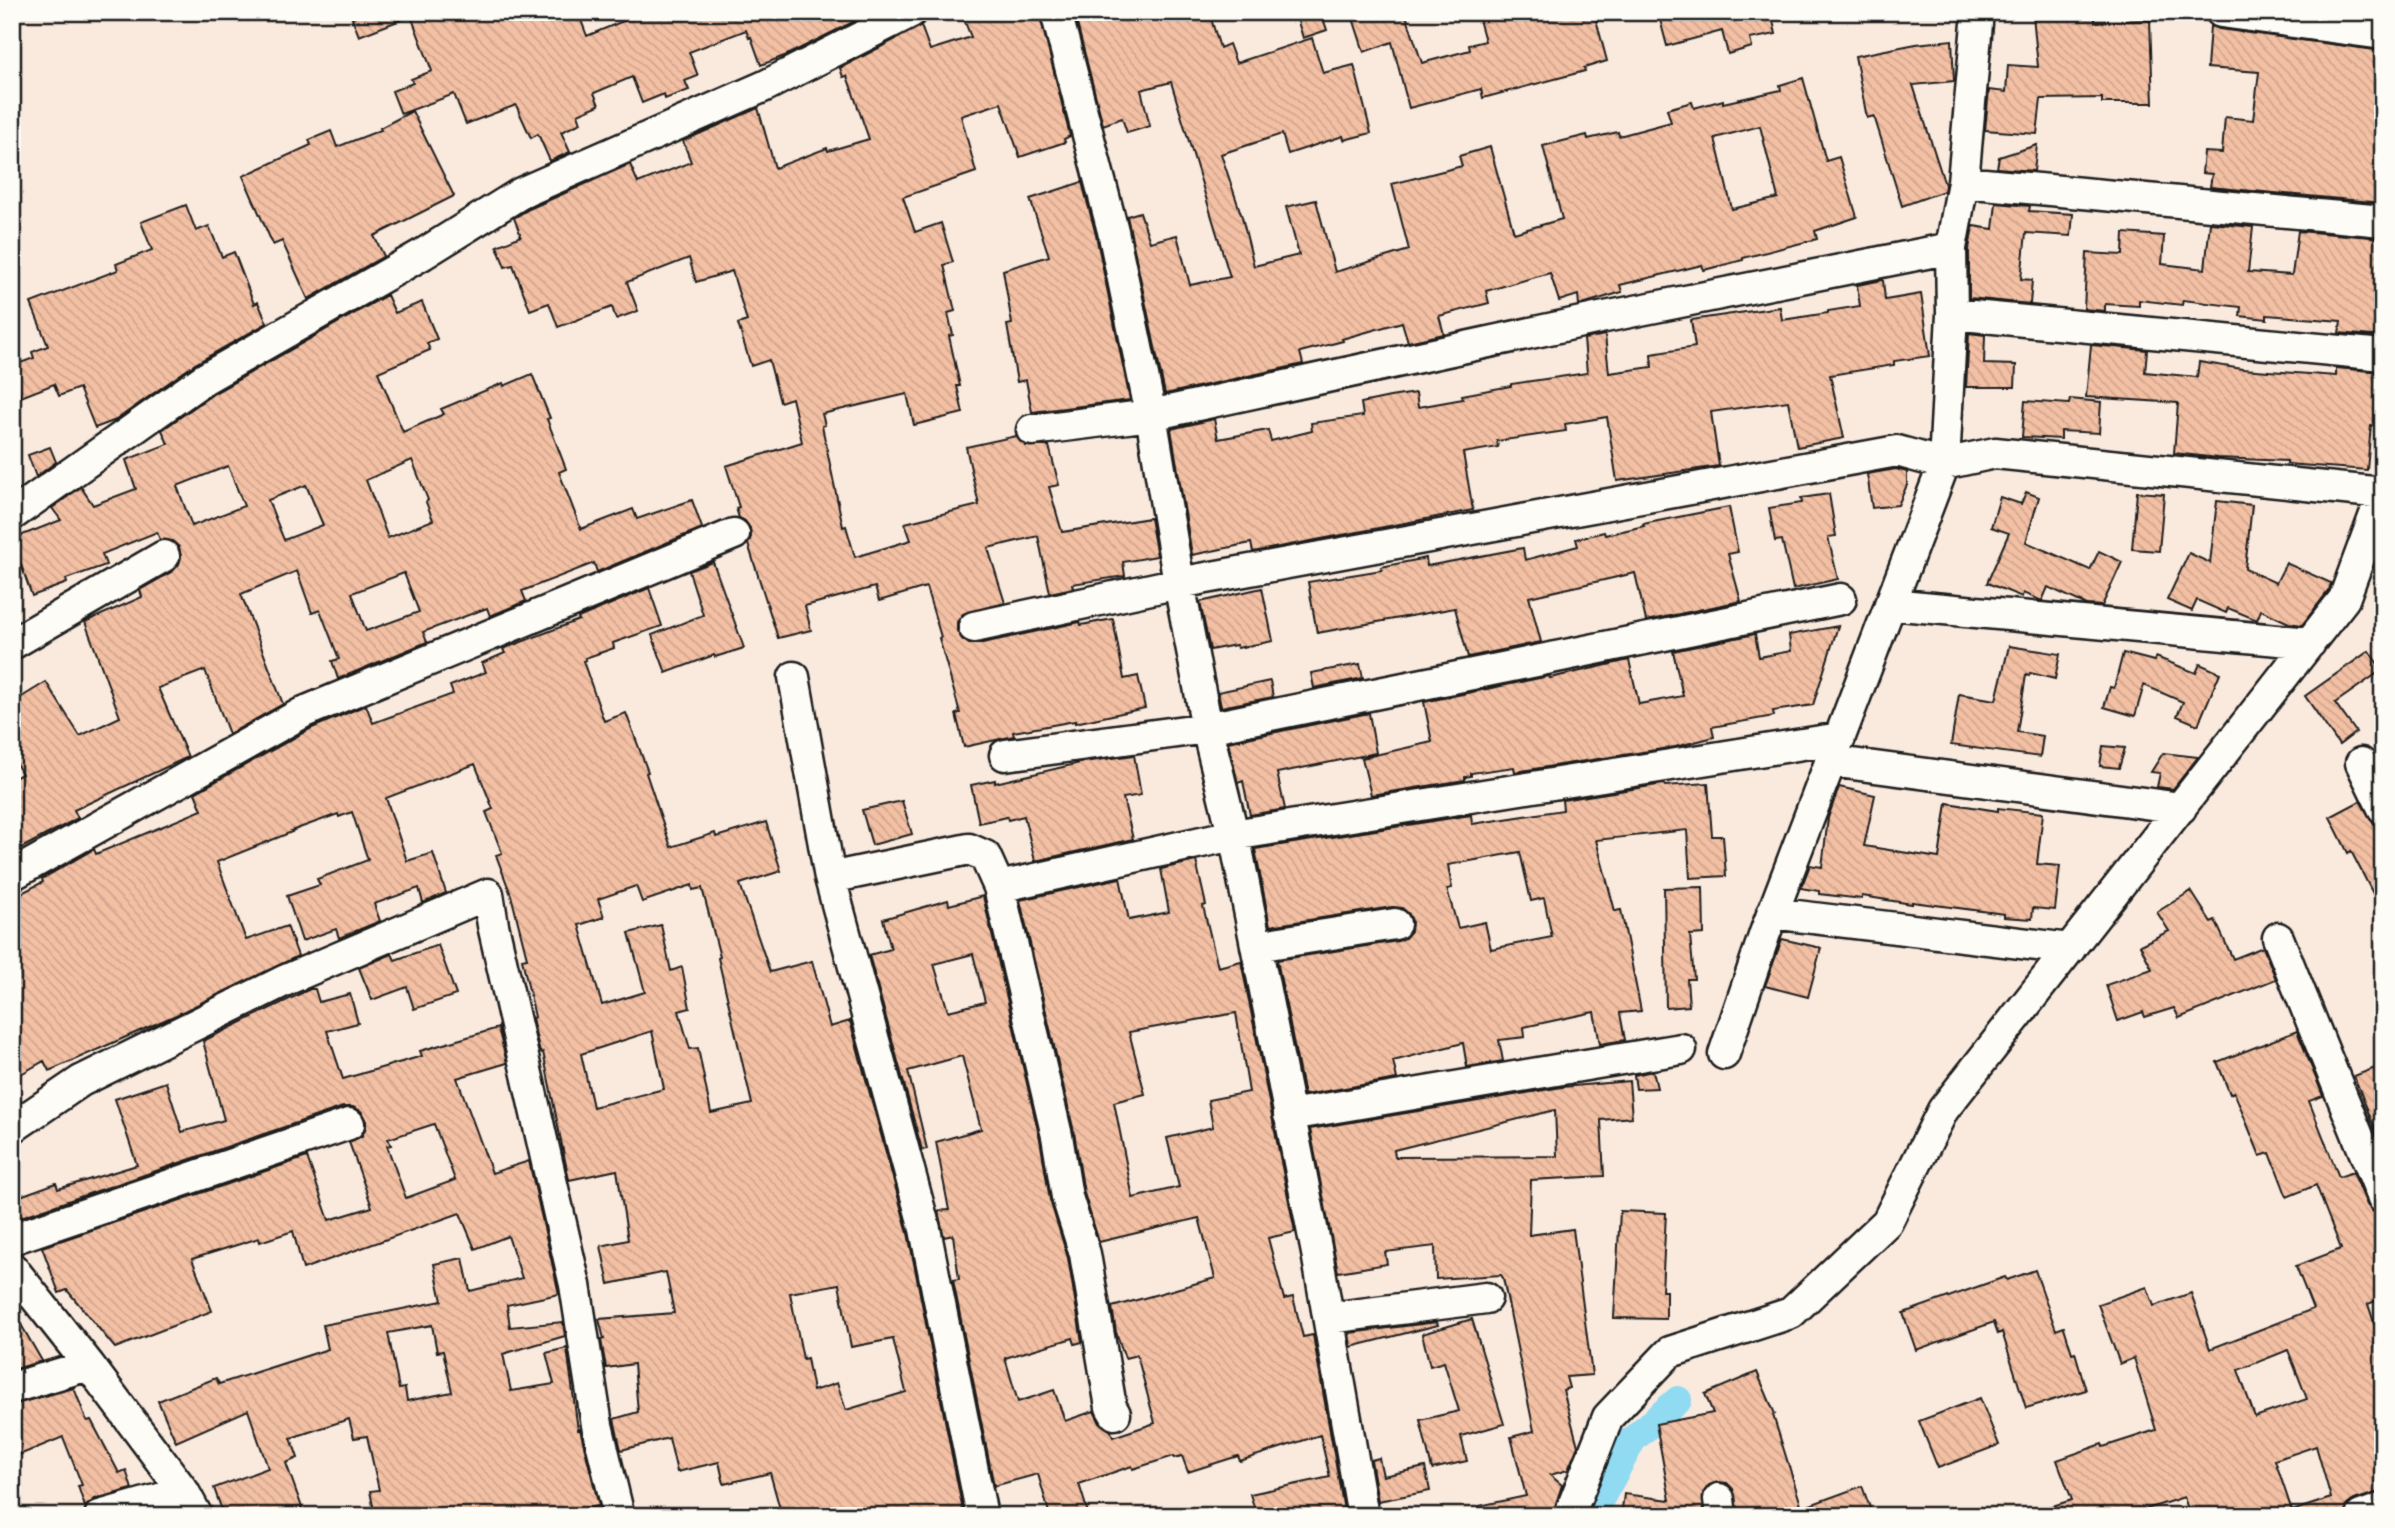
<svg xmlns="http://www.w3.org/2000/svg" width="2395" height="1528" font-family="'Architects Daughter',sans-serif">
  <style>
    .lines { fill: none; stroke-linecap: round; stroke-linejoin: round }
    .canal { stroke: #90daf2; stroke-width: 28 }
    .building { fill: url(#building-back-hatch); stroke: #1c1c1c; stroke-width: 2; fill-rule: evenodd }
    .minor-casing { stroke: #1c1c1c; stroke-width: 35 }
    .minor { stroke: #fdfcf7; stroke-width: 30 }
  </style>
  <defs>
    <pattern id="building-back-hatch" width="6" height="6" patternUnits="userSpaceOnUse" patternTransform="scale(1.75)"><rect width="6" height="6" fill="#f3c0a4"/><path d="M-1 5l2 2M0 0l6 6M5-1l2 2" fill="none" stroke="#d0a48d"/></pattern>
  </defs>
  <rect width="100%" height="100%" fill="#faeade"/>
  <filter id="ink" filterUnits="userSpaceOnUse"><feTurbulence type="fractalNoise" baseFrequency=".0143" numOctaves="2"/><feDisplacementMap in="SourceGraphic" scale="14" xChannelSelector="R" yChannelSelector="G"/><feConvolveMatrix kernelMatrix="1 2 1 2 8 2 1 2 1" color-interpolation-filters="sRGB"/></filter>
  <g filter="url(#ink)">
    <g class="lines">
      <path class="canal" d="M1591 1516 1633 1439 1678 1400"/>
    </g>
    <path class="building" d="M366 12H578L587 36 645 12H860L861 18 787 55 761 65 751 37 749 38 746 30 689 52 698 76 685 81 689 90 665 99 664 94 642 103 632 77 594 93 599 105 578 114 581 123 561 132 570 152 550 161 538 134 531 138 516 105 466 124 454 94 401 114 392 91 413 83 411 79 432 71 411 16 359 36 352 18Z
      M961 12H1039L1070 136 1064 139 1065 142 1020 157 1001 103 961 116 976 172 903 197 915 232 941 223 953 262 944 265 955 311 948 313 953 335 949 336 960 386H957L963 413 914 425 907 394 822 414 825 425 822 426 843 527 846 526 855 557 911 540 905 523 979 505 966 447 1016 436 1026 446H1049L1059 485 1049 487 1062 532 1150 518 1157 556 1123 562 1125 576 1072 584 1073 588 1050 593 1038 536 988 548 1005 603 963 614 957 622V631L962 639 969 644H978L1080 622 1081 625 1113 619 1124 679 1138 676 1145 708 1075 723V721L1013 732 1014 736 964 747 956 714 960 713 939 638 941 637 926 587 879 601 875 587 805 606 811 630 778 638 748 544 751 537 750 528 745 521 739 518 736 508 739 507 726 466 802 442 792 398 780 402 769 360 751 366 738 324 747 321 732 271 696 282 689 258 627 282 638 311 616 319 612 307 558 327 549 303 530 310 513 265 505 267 497 246 521 236 514 218 529 209 630 164 638 183 691 162 683 141 758 108 775 168 827 148 828 151 869 139 847 76 843 77 840 68 921 26 930 50 971 37Z
      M1074 12H1209L1220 48 1229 44 1236 63 1312 38 1323 73 1354 65 1371 133 1344 140 1343 136 1288 154 1282 134 1221 154 1242 217 1254 266 1299 255 1286 207 1316 200 1335 272 1409 250 1392 184 1462 166 1459 156 1490 147 1514 233 1562 219 1543 146 1587 135 1588 139 1618 132 1619 136 1671 122 1667 109 1692 102 1694 108 1723 100V103L1781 90 1780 85 1803 78 1826 161 1839 157 1857 217 1815 231 1817 239 1743 258V260L1704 270 1702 265 1620 285 1622 292 1579 305 1578 295 1559 301 1550 273 1486 291 1489 303 1439 316 1444 334 1408 342 1402 322 1342 339 1343 341 1300 352 1303 364 1165 394 1127 216 1140 212 1150 242 1177 235 1190 285 1230 277 1171 82 1141 90 1150 126 1127 133 1122 118 1103 125ZM1760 126 1778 198 1732 209 1715 138Z
      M1295 12H1321L1327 30 1303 38Z
      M1351 12H1405L1422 63 1470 50 1469 45 1485 41 1477 12H1594L1607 61 1584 68 1585 71 1483 98 1481 89 1409 108 1392 42 1364 52Z
      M1658 12H1771L1776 34 1750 39 1752 47 1728 54 1722 31 1667 46Z
      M2095 14V22L2150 20 2153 103H2102V98L2041 99 2037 134 1985 130 1989 90 2006 92 2008 65 2038 67 2033 15Z
      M2210 26 2219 29 2383 51V203L2210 187 2212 174 2202 173 2204 152 2222 153 2225 117 2253 120 2259 72 2207 68Z
      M1952 40 1954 81 1913 85 1945 185 1944 191 1902 206 1874 116 1867 118 1855 56 1916 44Z
      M412 111 454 196 374 236 384 256 308 299 282 241 273 245 243 176 311 145 309 140 331 131 337 147 381 130 380 128Z
      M2037 145 2034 171 1997 168 1999 157Z
      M1082 182 1096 235 1130 400 1032 412 1026 380 1017 382 1007 325 1012 324 1003 270 1049 256 1030 199Z
      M1996 203 2030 206 2029 211 2073 214 2071 236 2026 233 2021 279 2032 280 2030 304 1969 298V249L1973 226 1993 229Z
      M186 205 196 231 209 226 222 257 234 252 254 304 258 302 267 323 195 364 116 420 95 428 79 388 59 396 54 384 21 397 12 375V366L34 358 32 352 48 346 31 303 118 270 116 264 152 250 141 222Z
      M2210 223 2253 227 2248 272 2292 275 2298 231 2383 238V337L2339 333 2341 321 2267 315V319L2240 316 2241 307 2183 300 2182 305 2139 300V306L2105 304V311L2084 309 2087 253 2123 255 2124 233 2164 236 2162 264 2205 269Z
      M1883 280 1885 300 1921 294 1930 356 1894 361V365L1830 375 1844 438 1797 447 1788 401 1711 412 1719 466 1617 481 1607 417 1565 424 1566 431 1497 441 1498 447 1463 453 1473 510 1253 552 1251 543 1192 555 1171 429 1214 419 1218 439 1268 430 1271 441 1312 431 1311 423 1363 416 1361 403 1390 397 1416 393 1418 407 1463 399 1462 395 1511 386V384L1587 373 1584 339 1605 335 1609 373 1652 367 1651 354 1695 347 1691 320 1780 307 1782 320 1828 313V311L1860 306 1857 285Z
      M387 295 395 313 422 302 437 339 427 343 430 350 378 372 403 432 444 414 441 409 503 383 504 386 532 374 550 418 547 419 566 469 559 472 581 529 633 509 637 519 692 500 702 528 597 572 594 563 522 591 526 601 490 616 487 608 423 632 427 642 338 679 332 661 339 659 320 610 312 613 297 571 241 594 283 704 229 734 205 670 158 688 188 757 74 810 78 818 12 853V779L22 774 12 756V703L46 682 80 736 120 717 85 622 142 597 140 590 173 571 179 564 181 557 179 547 172 541 160 540 157 532 102 554 106 565 66 579 67 583 32 596 12 539 61 520 52 508 81 487 93 505 136 489 126 460 168 444 162 430 213 394ZM412 460 428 500 426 502 433 520 388 538 366 480ZM228 466 244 506 192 526 177 486ZM306 485 323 525 284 540 268 500ZM404 573 419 612 366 631 352 593Z
      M1969 333 1985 335 1984 364 2016 365 2015 387H1966Z
      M2091 345 2147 350 2145 372 2197 377 2199 362 2242 369 2336 376V368L2383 372V426L2371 425 2367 470 2287 464V461L2218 458 2174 453 2178 403 2086 397Z
      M2070 399 2101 402 2099 433 2061 431V439L2022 437 2025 401 2069 404Z
      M50 447 56 462 36 477 28 455Z
      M1896 469 1907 472V485L1898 505 1872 508 1867 474Z
      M2026 492 2039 497 2026 542 2090 570 2099 551 2122 562 2102 606 2087 605 2048 587 2042 601 2023 593 2022 597 1987 583 2009 533 1991 527 2000 497 2021 504Z
      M2137 492 2164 494 2159 551 2132 549Z
      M1829 494 1836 536 1828 537 1838 579 1793 589 1782 540 1775 541 1769 508 1802 503 1801 498Z
      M2217 501 2252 505 2245 569 2276 583 2286 563 2331 583 2329 590 2302 625 2289 623 2261 610 2257 620 2228 608 2226 613 2197 600 2192 611 2167 600 2189 553 2210 563Z
      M1729 507 1738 552 1728 554 1741 601 1646 621 1635 573 1529 597 1541 642 1468 657 1455 608 1317 633 1308 582 1382 570 1381 567 1426 558 1427 566 1523 548 1525 560 1578 546 1576 539 1604 532 1605 535 1644 526 1643 524Z
      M713 562 744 648 715 657 714 655 666 673 652 635 703 615 689 571Z
      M649 588 662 626 613 643 614 648 585 658 586 660 583 661 604 721 626 713 648 772 646 773 671 847 715 833 716 837 766 822 781 871 740 884 770 972 812 961 830 1027 850 1021 908 1233 964 1516H782L770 1473 724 1484 719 1462 677 1472 669 1438 621 1450 614 1419 638 1412 634 1364 606 1368 601 1340 604 1339 599 1319 674 1313 666 1272 609 1284 601 1246 628 1240 617 1170 569 1180 543 1052 540 1053 532 1018 535 1017 522 959 527 958 511 895 496 855 502 853 486 812 493 809 475 764 386 798 407 861 433 853 446 893 423 903 419 888 374 904 380 921 339 938 336 929 302 941 287 896 320 885 317 879 368 860 352 812 339 817 338 814 291 831 292 832 217 862 246 940 287 926 298 956 176 1015 49 1071 44 1061 21 1074 12 1058V898L43 882 42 879 94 849 96 854 202 810 195 793 312 728 366 705 373 723 453 694 450 686 486 672 482 663 505 653 503 649 579 620 578 618ZM692 885 693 890 702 888 720 957 718 958 752 1104 711 1113 698 1048 690 1049 679 1011 690 1008 682 967 671 971 661 925 629 933 645 992 602 1005 579 925 604 917 598 899 636 886 642 902ZM652 1031 664 1089 593 1107 581 1054ZM839 1284 851 1347 893 1339 906 1392 846 1410 837 1383 813 1391 807 1358 803 1359 790 1293Z
      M1262 588 1273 641 1237 648 1236 645 1210 650 1200 602Z
      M1838 626 1813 705 1773 711 1774 716 1712 727 1714 737 1675 747 1515 772 1514 767 1471 773V776L1465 777V780L1371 795 1362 758 1432 742 1424 702 1549 676 1550 678 1629 660 1639 704 1683 696 1673 651 1755 634 1759 657 1791 651 1789 635Z
      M2009 646 2060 654 2055 679 2030 673 2029 676 2026 675 2017 732 2043 736 2040 757 1951 745 1959 694 1996 700Z
      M2369 651 2382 670 2335 703 2356 732 2339 745 2305 696Z
      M2123 653 2154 661 2156 657 2196 673 2200 664 2220 673 2198 725 2177 716 2183 702 2144 685 2135 716 2104 707 2110 687 2114 688Z
      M1360 664 1363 678 1314 688 1311 673Z
      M1270 681 1273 697 1221 707 1218 692Z
      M1369 713 1376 753 1277 773 1285 809 1250 815 1243 781 1238 783 1228 742Z
      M2103 746 2125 748 2119 768 2100 766Z
      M2163 753 2198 757 2173 789 2157 787 2160 773 2151 772Z
      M1134 755 1141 795 1123 798 1133 839 1035 861 1024 816 1008 820 1007 817 979 823 971 785 995 780V783L1084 762Z
      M1708 783 1712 836H1723L1726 876 1690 878 1687 830 1596 840 1615 911 1621 910 1641 1011 1620 1013 1625 1040 1600 1044 1594 1012 1524 1027 1525 1037 1499 1040 1503 1061 1467 1067 1463 1043 1393 1061 1397 1079 1304 1095 1277 960 1398 941 1405 938 1411 931 1412 921 1409 914 1402 908 1392 907 1270 926 1255 849 1471 815 1472 824 1563 810 1562 800 1664 784 1665 786ZM1520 852 1531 901 1544 898 1552 937 1491 949 1485 922 1458 928 1447 889 1452 888 1448 865Z
      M1839 787 1875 795 1864 846 1939 858 1947 803 1998 811V808L2043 813 2037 864 2060 866 2055 910 2033 908 2032 919 2004 917V914L1912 902V904L1862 896V899L1819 894V891L1801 888 1810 865 1822 867 1828 818Z
      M902 801 912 834 872 845 862 810Z
      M2360 801 2373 822 2383 825V913L2351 851 2348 853 2330 817Z
      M1196 861 1206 905 1203 906 1218 967 1241 961 1295 1232 1268 1238 1284 1299 1293 1297 1303 1337 1313 1335 1345 1516H1338L1337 1511 1312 1516H1257L1250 1494 1330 1477 1320 1435 1240 1461 1238 1456 1188 1472 1182 1456 1174 1458V1456L1133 1469 1132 1466 1079 1484 1089 1516H1050L1038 1474 994 1486 953 1280 959 1279 953 1235 944 1237 938 1211 949 1210 936 1142 981 1129 962 1056 908 1071 927 1149 922 1150 869 955 891 949 883 919 948 900 949 905 983 896 1040 1139 1050 1200 1068 1258 1082 1342 1075 1344 1073 1338 1005 1358 1018 1402 1054 1390 1065 1421 1094 1411 1100 1423 1111 1431 1113 1437 1155 1423 1137 1355 1125 1358 1116 1332 1112 1307 1215 1278 1199 1218 1099 1242 1084 1193 1074 1132 1020 900 1120 878 1129 920 1169 912 1161 869ZM973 954 985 1002 948 1011 934 964ZM1236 1013 1249 1092 1208 1100 1213 1127 1167 1138 1179 1187 1133 1198 1114 1102 1145 1094 1129 1032Z
      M1703 887 1704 934 1690 935 1694 979H1687L1689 1006 1666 1008 1664 888Z
      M2191 891 2211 922 2215 920 2233 959 2263 947 2276 979 2179 1018 2174 1008 2145 1017 2143 1012 2118 1021 2106 985 2152 969 2140 945 2169 931 2157 912Z
      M1782 939 1821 948 1808 997 1765 986Z
      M438 945 456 995 414 1009 407 987 372 1000 359 968 392 954 395 960Z
      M310 989H315L319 1002 350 994 358 1023 327 1031 343 1079 422 1056 420 1051 498 1028 507 1063 457 1078 492 1173 529 1161 559 1294 507 1305 510 1327 563 1322 565 1336 503 1354 511 1391 554 1384 546 1353 567 1348 578 1430 580 1429 599 1506 560 1513 561 1516H482L481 1512 459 1516H375L370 1491 379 1490 367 1436 354 1438 349 1419 291 1438 298 1458 286 1463 305 1516H224L214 1488 268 1468 248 1410 176 1442 158 1401 216 1378 219 1384 328 1349 323 1325 442 1301 434 1264 463 1258 470 1291 522 1278 508 1236 475 1249 460 1213 303 1269 293 1231 260 1242 259 1238 192 1259 212 1311 115 1348 67 1290 59 1293 42 1247 307 1157 329 1220 372 1207 349 1142 362 1136 366 1127V1119L361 1111 353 1107H343L12 1220V1199L56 1183 58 1189 137 1165 115 1099 166 1082 182 1132 224 1120 203 1041ZM434 1124 455 1180 406 1198 387 1146 391 1145 388 1139ZM432 1325 437 1352 443 1351 452 1392 407 1401 405 1388 399 1389 388 1333Z
      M2297 1031 2323 1096 2309 1101 2339 1177 2353 1172 2367 1205 2373 1212 2383 1215V1298L2368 1304 2383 1350V1491L2354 1500 2347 1505 2344 1516H2190L2184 1497 2125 1516H2036V1511L2072 1500 2057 1460 2102 1444 2103 1447 2156 1430 2134 1358 2120 1364 2098 1304 2147 1287 2154 1306 2191 1293 2210 1349 2313 1309 2296 1266 2341 1249 2316 1185 2287 1197 2270 1153 2260 1156 2234 1092 2230 1094 2217 1062ZM2288 1350 2307 1399 2255 1417 2238 1370ZM2316 1446 2331 1498 2292 1511 2275 1460Z
      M2383 1065V1144H2381L2354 1076Z
      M1653 1071 1657 1088 1636 1089 1634 1075Z
      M1629 1081 1632 1117 1601 1120 1604 1176 1531 1180 1529 1235 1573 1229 1592 1375 1566 1377 1569 1388 1563 1390 1578 1446 1568 1470 1550 1475 1562 1485 1552 1516H1480L1479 1506 1526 1496 1511 1437 1534 1431 1503 1278 1501 1275 1436 1279 1435 1246 1385 1252 1387 1264 1338 1272 1310 1129 1562 1087ZM1555 1110 1557 1156 1395 1157 1394 1150Z
      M1620 1211 1666 1213 1662 1291H1666V1319L1614 1318Z
      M2035 1270 2056 1330 2064 1327 2072 1353 2075 1352 2086 1390 2026 1408 2002 1332 1998 1334 1994 1322 1916 1350 1903 1313 2005 1277 2007 1280Z
      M12 1309 42 1361 12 1370Z
      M1472 1319 1504 1424 1461 1436 1467 1461 1432 1469 1420 1420 1459 1411 1444 1362 1430 1366 1422 1334Z
      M1437 1322 1438 1325 1351 1347 1349 1333Z
      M1757 1372 1775 1414 1773 1415 1802 1508 1862 1486 1873 1516H1738L1733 1489 1727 1483 1718 1482 1709 1485 1703 1493V1516H1621L1624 1494 1670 1500 1656 1424 1713 1413 1705 1394Z
      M74 1388 87 1421 91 1420 119 1473 126 1470 132 1489 95 1499 85 1507 78 1486 82 1485 63 1437 12 1458V1405Z
      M1980 1398 1999 1445 1938 1468 1919 1421Z
      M1379 1458 1383 1476 1425 1467 1430 1491 1378 1501 1371 1460Z"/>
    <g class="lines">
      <defs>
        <path id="minor" d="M1056 12 1113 231 1151 415 1179 583 1207 728 1238 854 1317 1253 1363 1516
          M2221 12 2383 34
          M1963 182 2383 221
          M1952 314 2383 355
          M1032 430 1151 415 1600 318 1951 248
          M12 515 204 379 423 254 521 193 765 86 911 12
          M1890 604 2310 643
          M974 627 1179 583 1897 451 1944 464 1995 453 2383 493 2344 599 1943 1110 1887 1222 1791 1313 1670 1352 1608 1417 1569 1516
          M12 644 164 556
          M794 677 830 878 925 1229 982 1516
          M1005 755 1207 728 1841 599
          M1830 761 2181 808
          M2361 763 2383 808
          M12 875 304 712 734 534
          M830 878 969 849 985 856 999 887 1057 1136 1067 1197 1085 1254 1111 1407 1115 1414
          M999 887 1233 835 1840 738
          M1772 913 2070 949
          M2278 938 2383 1198
          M1256 946 1395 924
          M1724 1054 1765 933 1944 464 1952 314 1951 248 1963 182 1978 12
          M1289 1115 1681 1049
          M12 1128 81 1081 286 980 488 894 493 925 575 1285 597 1425 619 1516
          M12 1239 349 1124
          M12 1268 89 1365 184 1492 197 1516
          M1329 1318 1486 1298
          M12 1388 89 1365
          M1719 1499 1721 1516
          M100 1516 184 1492
          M2361 1516 2383 1508"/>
      </defs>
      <use href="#minor" class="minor-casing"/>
      <use href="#minor" class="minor"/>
    </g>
  </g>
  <rect width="2395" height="1528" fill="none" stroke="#fdfcf7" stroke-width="42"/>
  <rect x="21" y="21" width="2353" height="1486" fill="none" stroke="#1c1c1c" stroke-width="2.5" filter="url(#ink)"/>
</svg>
